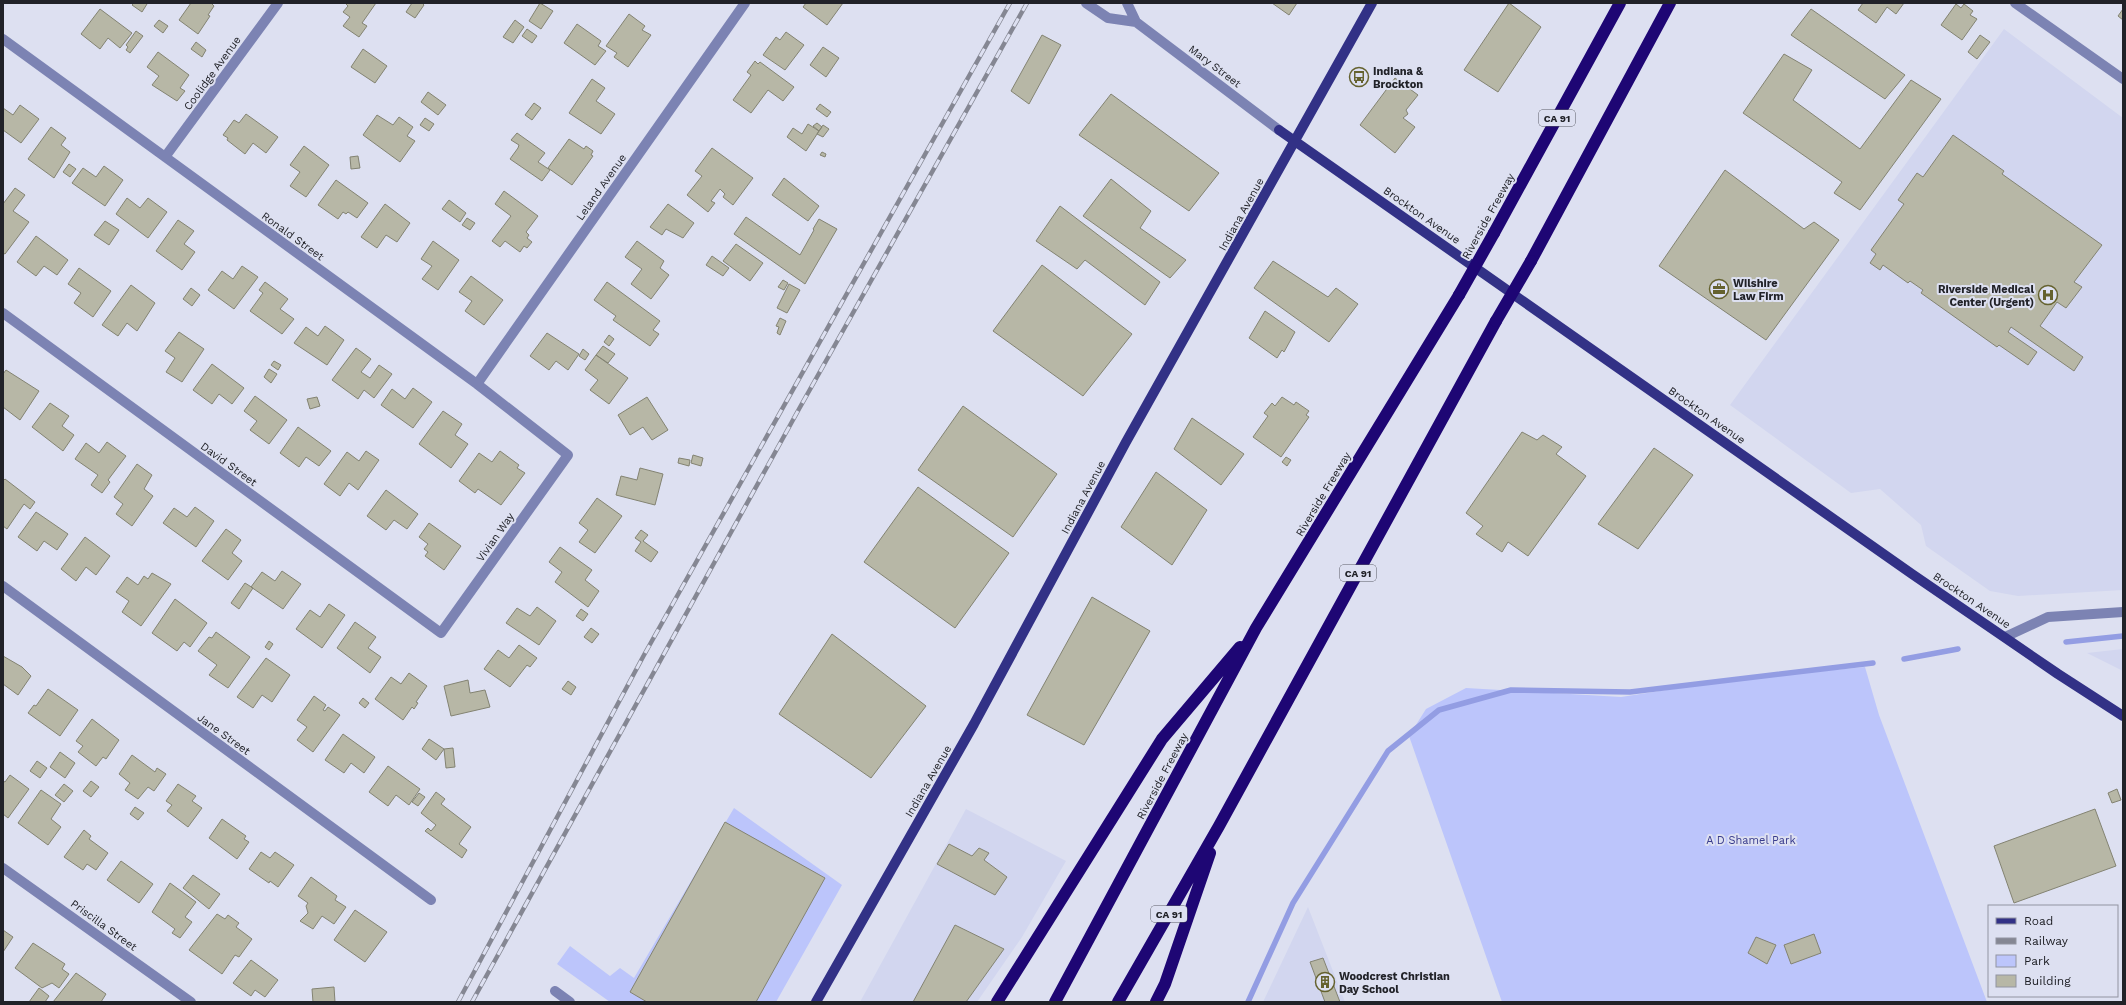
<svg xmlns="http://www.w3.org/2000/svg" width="2126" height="1005" font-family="'Work Sans',sans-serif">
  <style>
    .built { fill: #d2d6ef }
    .green { fill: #bcc5fb }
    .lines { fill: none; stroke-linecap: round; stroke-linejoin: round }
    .stream { stroke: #939de3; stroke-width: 5.5 }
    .building { fill: #b7b7a6; stroke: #838372 }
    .minor { stroke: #7c83b3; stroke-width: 10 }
    .major { stroke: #323186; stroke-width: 10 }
    .highway { stroke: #1e0674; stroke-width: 12 }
    .rail-casing { stroke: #858793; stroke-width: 4.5 }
    .rail { stroke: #dde0f1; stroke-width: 3; stroke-dasharray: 9; stroke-linecap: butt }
    .highway-bridge { stroke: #1e0674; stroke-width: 12 }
    .labels { text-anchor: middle; stroke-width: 4; stroke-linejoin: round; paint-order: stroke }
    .shield { fill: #dde0f1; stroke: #595b64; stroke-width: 1 }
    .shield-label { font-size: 10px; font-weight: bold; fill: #212228 }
    .street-label { font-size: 11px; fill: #212228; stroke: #dde0f1 }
    .poi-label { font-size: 11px; font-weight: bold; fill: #212228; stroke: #dde0f1; text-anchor: start }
    .park-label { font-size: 11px; fill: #393c8d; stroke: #dde0f1 }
  </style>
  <rect width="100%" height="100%" fill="#dde0f1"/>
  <path class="built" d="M2004 29 2123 118V590L2018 596 1990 591 1926 546 1921 525 1880 489 1851 493 1730 405Z
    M2123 649V671L2087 653Z
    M966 809 1066 861 1022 937 977 1002H860Z
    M1308 907 1345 1002H1263Z"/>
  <path class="green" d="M1865 667 1879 715 1987 1002H1502L1409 736 1426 709 1466 688 1621 697 1738 679Z
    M734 808 842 885 776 1002H610L557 964 570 946 610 976 620 968 634 978Z"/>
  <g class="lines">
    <path class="stream" d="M2066 642 2123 636
      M1904 659 1958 649
      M1248 1002 1293 903 1388 751 1439 710 1511 690 1630 692 1873 663"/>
  </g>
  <path class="building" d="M134 3H145L147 4 142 12 132 5Z
    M191 3H211L214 6 208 15 210 16 198 34 179 20Z
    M345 3H376L362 23 367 26 359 37 343 26 350 17 343 12 348 6Z
    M412 3H422L424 5 415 18 406 12Z
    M540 3 553 11 541 29 529 21Z
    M806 3H843L827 25 803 7Z
    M1272 3H1297L1289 15Z
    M1509 3 1541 27 1498 92 1464 70Z
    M1863 3H1904L1896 14 1887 7 1876 23 1858 10Z
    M1956 4 1961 8 1964 4 1973 11 1970 15 1977 19 1962 40 1941 25Z
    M100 9 132 33 120 48 108 38 100 49 81 34Z
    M1811 9 1905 75 1885 99 1791 35Z
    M2123 9V20L2118 16Z
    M629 14 645 26 642 30 651 35 628 67 614 57 617 53 606 46Z
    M159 20 168 26 163 33 154 26Z
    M515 20 524 27 513 43 503 37Z
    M577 24 601 41 598 46 606 51 595 65 564 43Z
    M527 29 537 36 532 43 522 36Z
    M136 31 143 36 130 53 126 50 128 47 126 45Z
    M786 32 804 45 785 70 763 55 776 37 780 40Z
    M1042 35 1061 45 1029 104 1011 91Z
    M1980 35 1990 42 1977 59 1968 52Z
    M196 42 206 50 202 57 191 49Z
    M823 47 839 58 826 77 810 65Z
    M363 49 387 66 375 83 351 67Z
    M158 52 189 75 180 88 185 91 177 101 152 85 159 76 147 67Z
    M1784 54 1812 70 1793 100 1860 149 1911 80 1941 99 1860 210 1834 193 1842 182 1743 113Z
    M755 61 758 64 760 62 794 87 783 101 768 90 751 113 733 100 751 75 747 72Z
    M1395 78 1418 95 1406 110 1408 114 1403 118 1415 127 1395 153 1360 125Z
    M592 79 605 88 596 101 615 114 601 134 569 113Z
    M428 92 446 105 438 115 421 102Z
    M1111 94 1219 173 1189 211 1079 135Z
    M534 103 541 108 532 120 525 115Z
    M820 104 831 112 827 117 816 109Z
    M20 105 39 119 21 143 3 130V108L13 115Z
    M246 114 278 137 266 153 253 143 245 154 227 140 228 138 223 135 234 120 239 123Z
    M377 115 393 125 399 117 413 127 407 136 415 141 400 162 363 135Z
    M425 118 434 124 429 131 420 125Z
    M817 123 822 127 819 131 813 126Z
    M808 124 819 131 806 151 787 137 793 128 802 134Z
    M823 125 829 129 823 137 817 134Z
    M51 127 66 138 61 145 70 152 54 178 28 159Z
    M517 133 545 153 538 162 550 170 542 181 510 159 518 148 519 145 511 140Z
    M1953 135 2004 171 2002 174 2102 245 2074 282 2082 287 2066 308 2057 302 2040 326 2083 357 2074 371 2011 327 2008 332 2037 352 2028 365 1999 345 1997 347 1921 293 1923 290 1910 281 1908 283 1883 265 1880 270 1870 263 1876 254 1871 250 1904 204 1898 200 1917 173 1923 177Z
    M569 139 584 149 586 146 593 151 591 155 593 156 572 185 548 168Z
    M304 146 329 165 306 197 290 186 300 172 290 165Z
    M712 148 753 178 733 205 723 197 725 194 720 189 711 201 715 203 708 212 687 195 702 176 695 171Z
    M822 152 826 154 825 157 820 155Z
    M358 156 360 168 351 169 350 157Z
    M69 164 76 169 70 177 63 172Z
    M104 166 123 180 105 206 72 183 83 168 96 177Z
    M1725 170 1804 229 1814 222 1839 240 1766 340 1659 266Z
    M784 178 819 206 808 221 772 195Z
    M1111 179 1151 211 1140 228 1186 260 1170 278 1083 216Z
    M336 180 368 203 357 218 348 212 346 214 343 212 338 219 318 205Z
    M15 188 25 195 13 211 29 222 5 254 3 253V204Z
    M504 191 538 216 526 232 529 235 527 238 532 242 527 248 524 246 520 252 505 241 500 247 492 241 511 216 495 204Z
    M127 198 140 208 148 198 167 212 148 238 116 214Z
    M449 200 466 213 460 222 442 209Z
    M385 204 410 223 397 242 386 235 377 248 361 237Z
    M668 204 694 223 683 238 666 229 662 235 650 227Z
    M1060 206 1160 282 1145 305 1085 260 1077 269 1036 241Z
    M746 217 800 255 814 230 813 229 819 219 837 229 805 284 734 234Z
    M467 218 475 223 470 230 462 225Z
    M178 220 194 231 184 244 195 252 182 270 156 251Z
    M105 221 119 230 109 245 94 235Z
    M36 236 68 260 57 275 44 266 36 276 17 262Z
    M433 241 459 260 438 290 422 279 432 266 421 259Z
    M637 241 664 261 660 268 669 275 651 299 631 284 642 269 625 257Z
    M736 244 763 263 750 281 723 261Z
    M712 256 729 268 723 276 706 265Z
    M1273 261 1328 297 1336 288 1358 304 1329 342 1254 288Z
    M1042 265 1132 334 1083 396 993 331Z
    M242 266 258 277 234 309 208 290 222 271 233 279Z
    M79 268 111 291 93 317 74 303 81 293 68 284Z
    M471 276 503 300 484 325 465 311 472 301 459 292Z
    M783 280 788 283 784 290 778 287Z
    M265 282 288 299 280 309 294 319 282 334 250 311 263 293 259 290Z
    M607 282 660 321 653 330 659 334 650 346 613 320 616 316 594 300Z
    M789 284 800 290 787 313 777 308Z
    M131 285 155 303 137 331 127 323 118 336 102 325Z
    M191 288 200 295 192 306 183 299Z
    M1265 311 1295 332 1284 352 1282 350 1277 358 1249 338Z
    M780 318 786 321 780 335 777 333 779 327 776 326Z
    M325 326 344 340 327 365 294 343 306 327 318 336Z
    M179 332 204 349 182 382 166 372 175 358 165 351Z
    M547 333 579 354 568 370 556 361 549 370 530 356Z
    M609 335 614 339 609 346 604 342Z
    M603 346 615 354 608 363 596 355Z
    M356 348 371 359 361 372 370 378 379 365 392 374 374 398 364 390 358 399 332 380Z
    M583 349 589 354 585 360 579 356Z
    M596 355 628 378 609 404 590 390 598 380 585 370Z
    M274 361 281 365 278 370 271 365Z
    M212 364 244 388 232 404 219 394 212 404 193 390Z
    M269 369 277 374 271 383 264 377Z
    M6 370 39 391 20 420 3 407V374Z
    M413 388 432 402 413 428 381 405 392 389 405 399Z
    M255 396 287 420 269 444 250 430 257 421 244 411Z
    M317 397 320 406 310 409 307 399Z
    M647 397 668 430 652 440 643 427 630 435 618 415Z
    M1282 397 1294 405 1296 402 1309 411 1306 415 1309 417 1281 457 1253 437 1268 416 1264 413 1272 403 1275 406Z
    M50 403 69 416 62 426 74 435 63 451 32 427Z
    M963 406 1057 474 1013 537 918 470Z
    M443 411 462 424 455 435 468 444 451 468 419 444Z
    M1192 418 1244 454 1221 485 1174 449Z
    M298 427 331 451 319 466 306 457 299 467 280 453Z
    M1522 432 1537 440 1543 435 1562 447 1556 454 1586 476 1528 556 1508 542 1502 552 1476 534 1483 526 1466 513Z
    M107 442 126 456 108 480 110 482 102 493 91 485 98 475 75 459 86 443 99 453Z
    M1654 448 1693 475 1638 549 1598 524Z
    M366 451 379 460 358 490 349 483 340 496 324 484 347 452 359 461Z
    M500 451 519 465 517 468 525 473 501 505 478 489 475 493 459 481 479 453 492 462Z
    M693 455 703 458 701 466 691 463Z
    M1286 457 1291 460 1287 466 1282 462Z
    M679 458 690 460 689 466 678 463Z
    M137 464 152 475 144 489 153 496 132 526 116 514 123 504 114 497Z
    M640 468 663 474 655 505 616 495 621 476 637 480Z
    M1156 472 1207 510 1172 565 1121 527Z
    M5 479 35 502 30 509 24 504 7 529 3 526V481Z
    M918 487 1009 553 955 628 864 562Z
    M386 490 418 514 407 529 394 520 386 530 367 516Z
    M597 498 622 516 595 553 579 542 588 530 579 523Z
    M195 507 214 521 196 547 163 523 174 508 187 517Z
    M36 512 68 534 57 550 44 541 37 551 18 537Z
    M429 523 461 546 444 570 425 556 428 552 424 549 428 544 419 537Z
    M226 529 241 540 232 553 242 561 228 580 202 561Z
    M641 530 648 535 643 541 658 552 651 562 635 551 641 542 635 538Z
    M85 537 110 556 96 575 86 567 76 581 61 569Z
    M560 547 592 570 585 580 599 591 588 607 555 582 562 572 549 562Z
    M282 571 301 584 283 609 251 587 262 572 275 581Z
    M152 573 171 584 141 626 122 612 129 601 116 592 127 577 138 585 144 576 148 579Z
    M245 583 253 588 239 609 231 603Z
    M1092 597 1150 631 1084 745 1027 715Z
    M175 599 207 623 190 647 184 642 177 651 152 633Z
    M329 604 345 615 322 648 296 629 310 610 320 617Z
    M537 607 556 621 539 645 506 623 517 608 530 616Z
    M581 609 588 614 583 621 576 616Z
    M355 622 376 637 368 648 381 657 370 673 337 648Z
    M591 628 599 634 592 643 584 637Z
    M216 632 250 657 228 688 209 675 217 665 198 651 209 637 212 638Z
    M832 634 926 706 871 778 779 714Z
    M269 641 273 644 269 650 265 647Z
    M519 645 537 658 530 667 527 665 510 687 484 669 498 650 509 658Z
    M3 656 22 667 31 676 18 695 3 684Z
    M266 658 290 675 272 702 262 695 253 708 237 697Z
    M409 673 427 686 416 702 418 703 414 709 412 707 403 720 375 699 391 677 401 684Z
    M468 680 470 693 485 690 490 707 451 716 444 686Z
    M568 681 576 687 571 695 562 689Z
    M48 689 78 710 60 736 28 713 34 705 36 706Z
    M314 696 326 705 323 710 325 711 328 707 340 715 313 752 297 740 307 727 297 720Z
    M363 698 369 703 365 708 359 703Z
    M92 719 119 740 106 759 103 757 96 766 78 752 83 746 76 741Z
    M343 734 375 757 364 773 351 763 344 773 325 760Z
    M429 739 444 749 436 760 422 749Z
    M453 748 455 767 446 768 444 749Z
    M60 752 75 763 65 778 50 767Z
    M132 755 155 772 157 768 166 774 154 791 148 787 138 799 125 790 130 783 119 774Z
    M37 761 47 768 40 778 30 771Z
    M388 766 420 789 409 805 396 795 388 806 369 792Z
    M10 775 29 789 8 818 3 814V781L5 782Z
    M91 781 99 787 91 797 83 791Z
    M64 784 73 791 64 802 55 795Z
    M178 784 196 796 192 801 202 808 188 827 167 811 172 805 166 801Z
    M2117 789 2121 800 2112 803 2108 793Z
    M41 790 61 804 51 819 61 827 48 845 18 823Z
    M436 792 445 799 441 804 471 827 459 844 467 850 462 858 425 831 428 828 431 831 436 825 421 813Z
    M419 793 425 797 418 806 412 802Z
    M135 807 144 813 138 820 130 814Z
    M2095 809 2116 866 2014 903 1994 846Z
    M222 819 246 836 244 839 249 842 237 859 209 838Z
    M725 822 825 878 756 1002H647L630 992Z
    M84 830 91 836 89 839 108 853 96 870 87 864 83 870 64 857Z
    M949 844 972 856 979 848 989 853 984 860 1007 877 995 895 937 864Z
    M261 852 270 858 275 852 294 865 278 887 270 881 269 883 249 869Z
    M121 861 153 884 139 903 107 880Z
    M193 875 220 894 209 909 183 888Z
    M311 877 337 896 335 900 346 907 334 924 322 916 313 929 300 921 308 913 306 906 308 903 298 896Z
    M170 883 196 902 185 917 192 922 180 938 172 933 175 929 152 912Z
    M355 910 387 932 365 962 334 940Z
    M217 914 225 919 228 915 239 923 236 927 252 939 239 957 235 955 222 974 189 950Z
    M955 925 1004 949 966 1002H913Z
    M3 930 13 937 3 952Z
    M1814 934 1821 953 1791 964 1784 945Z
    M1756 937 1776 945 1767 964 1748 953Z
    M33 943 65 964 62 969 69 974 59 988 52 983 42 988 15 968Z
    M1323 958 1340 1002H1325L1310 962Z
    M251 960 278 980 265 997 255 990 251 996 233 983Z
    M76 973 106 994 101 1002H53Z
    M334 987 335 1002H313L312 989Z
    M39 988 49 996 45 1002H29Z"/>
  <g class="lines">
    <path class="minor" d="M1086 3 1108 18 1136 22
      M1127 3 1136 22 1279 130
      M2015 3 2123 79
      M3 39 477 384 568 455 441 633 3 313
      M165 157 278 3
      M477 384 745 3
      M3 586 431 900
      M2005 637 2048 617 2123 612
      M3 868 191 1002
      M555 991 570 1002"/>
    <path class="major" d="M1279 130 1912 574 2058 674 2123 716
      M816 1002 974 724 1126 442 1372 3"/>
    <path class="highway" d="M1494 233 1620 3
      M1531 261 1670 3
      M997 1002 1162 739 1240 647
      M1055 1002 1256 628 1459 295
      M1118 1002 1219 826 1496 321
      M1156 1002 1165 984 1210 853"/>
    <defs>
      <path id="rail" d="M458 1002 644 655 1010 3
        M472 1002 799 409 1027 3"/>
    </defs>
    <use href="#rail" class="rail-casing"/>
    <use href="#rail" class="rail"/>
    <path class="highway-bridge" d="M1459 295 1494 233
      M1496 321 1531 261"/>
  </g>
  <defs>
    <symbol id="bus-ring" viewBox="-11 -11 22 22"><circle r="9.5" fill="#dde0f1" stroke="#65622f" stroke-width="1.5"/><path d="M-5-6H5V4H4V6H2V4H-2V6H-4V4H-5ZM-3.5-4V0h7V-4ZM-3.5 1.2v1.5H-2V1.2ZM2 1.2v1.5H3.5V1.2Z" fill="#65622f"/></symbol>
    <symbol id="office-ring" viewBox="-11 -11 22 22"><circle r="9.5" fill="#dde0f1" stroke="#65622f" stroke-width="1.5"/><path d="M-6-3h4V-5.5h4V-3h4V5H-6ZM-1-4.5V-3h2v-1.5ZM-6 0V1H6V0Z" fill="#65622f"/></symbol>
    <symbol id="hospital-ring" viewBox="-11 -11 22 22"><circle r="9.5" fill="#dde0f1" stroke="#65622f" stroke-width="1.5"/><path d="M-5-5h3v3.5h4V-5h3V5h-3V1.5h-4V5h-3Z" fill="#65622f"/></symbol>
    <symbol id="building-ring" viewBox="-11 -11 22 22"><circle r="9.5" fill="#dde0f1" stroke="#65622f" stroke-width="1.5"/><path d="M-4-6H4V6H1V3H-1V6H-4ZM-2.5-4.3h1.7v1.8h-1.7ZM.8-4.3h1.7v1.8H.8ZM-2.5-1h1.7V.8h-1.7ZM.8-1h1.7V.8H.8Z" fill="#65622f"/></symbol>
  </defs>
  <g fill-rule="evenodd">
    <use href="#bus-ring" x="1348" y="66" width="22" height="22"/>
    <use href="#office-ring" x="1708" y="278" width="22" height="22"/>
    <use href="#hospital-ring" x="2037" y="284" width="22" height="22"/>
    <use href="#building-ring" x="1314" y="971" width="22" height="22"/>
  </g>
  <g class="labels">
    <g class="shield">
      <rect x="1539" y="110" width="36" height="16" rx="3"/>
      <rect x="1340" y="565" width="36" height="16" rx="3"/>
      <rect x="1151" y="906" width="36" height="16" rx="3"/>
    </g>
    <g class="shield-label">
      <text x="1557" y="122">CA 91</text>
      <text x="1358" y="577">CA 91</text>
      <text x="1169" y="918">CA 91</text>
    </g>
    <g class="street-label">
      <text transform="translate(1215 66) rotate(37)" y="4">Mary Street</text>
      <text transform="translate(212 73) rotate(-54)" y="4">Coolidge Avenue</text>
      <text transform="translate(601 187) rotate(-55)" y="4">Leland Avenue</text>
      <text transform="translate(1241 214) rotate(-61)" y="4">Indiana Avenue</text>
      <text transform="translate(1422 215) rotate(35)" y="4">Brockton Avenue</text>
      <text transform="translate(1488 216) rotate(-61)" y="4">Riverside Freeway</text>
      <text transform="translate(293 236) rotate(36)" y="4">Ronald Street</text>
      <text transform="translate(1707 415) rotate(35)" y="4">Brockton Avenue</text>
      <text transform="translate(229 464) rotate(36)" y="4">David Street</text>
      <text transform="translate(1323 494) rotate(-59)" y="4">Riverside Freeway</text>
      <text transform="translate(1083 497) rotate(-62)" y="4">Indiana Avenue</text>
      <text transform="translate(495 537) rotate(-55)" y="4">Vivian Way</text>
      <text transform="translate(1972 600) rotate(34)" y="4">Brockton Avenue</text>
      <text transform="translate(224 734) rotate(36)" y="4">Jane Street</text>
      <text transform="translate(1162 776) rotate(-62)" y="4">Riverside Freeway</text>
      <text transform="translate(928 781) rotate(-60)" y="4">Indiana Avenue</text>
      <text transform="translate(104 925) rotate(36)" y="4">Priscilla Street</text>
    </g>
    <g class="poi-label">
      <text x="1373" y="75">Indiana &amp;<tspan x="1373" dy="13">Brockton</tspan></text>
      <text x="1733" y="287">Wilshire<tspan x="1733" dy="13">Law Firm</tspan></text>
      <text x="2034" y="293" text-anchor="end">Riverside Medical<tspan x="2034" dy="13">Center (Urgent)</tspan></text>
      <text x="1339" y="980">Woodcrest Christian<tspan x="1339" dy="13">Day School</tspan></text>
    </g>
    <g class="park-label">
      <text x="1751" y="844">A D Shamel Park</text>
    </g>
  </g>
  <rect width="2126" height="1005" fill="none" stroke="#212228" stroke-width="8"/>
  <rect x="1988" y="905" width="130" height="92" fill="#dde0f1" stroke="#9294a1"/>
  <rect x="1996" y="918" width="20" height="6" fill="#323186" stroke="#9294a1"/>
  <text x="2024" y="925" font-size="12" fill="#212228">Road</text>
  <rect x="1996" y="938" width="20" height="6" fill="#858793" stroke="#9294a1"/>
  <text x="2024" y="945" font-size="12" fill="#212228">Railway</text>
  <rect x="1996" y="955" width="20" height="12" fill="#bcc5fb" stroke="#9294a1"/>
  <text x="2024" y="965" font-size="12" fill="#212228">Park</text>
  <rect x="1996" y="975" width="20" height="12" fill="#b7b7a6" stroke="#9294a1"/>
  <text x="2024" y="985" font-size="12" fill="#212228">Building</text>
</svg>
